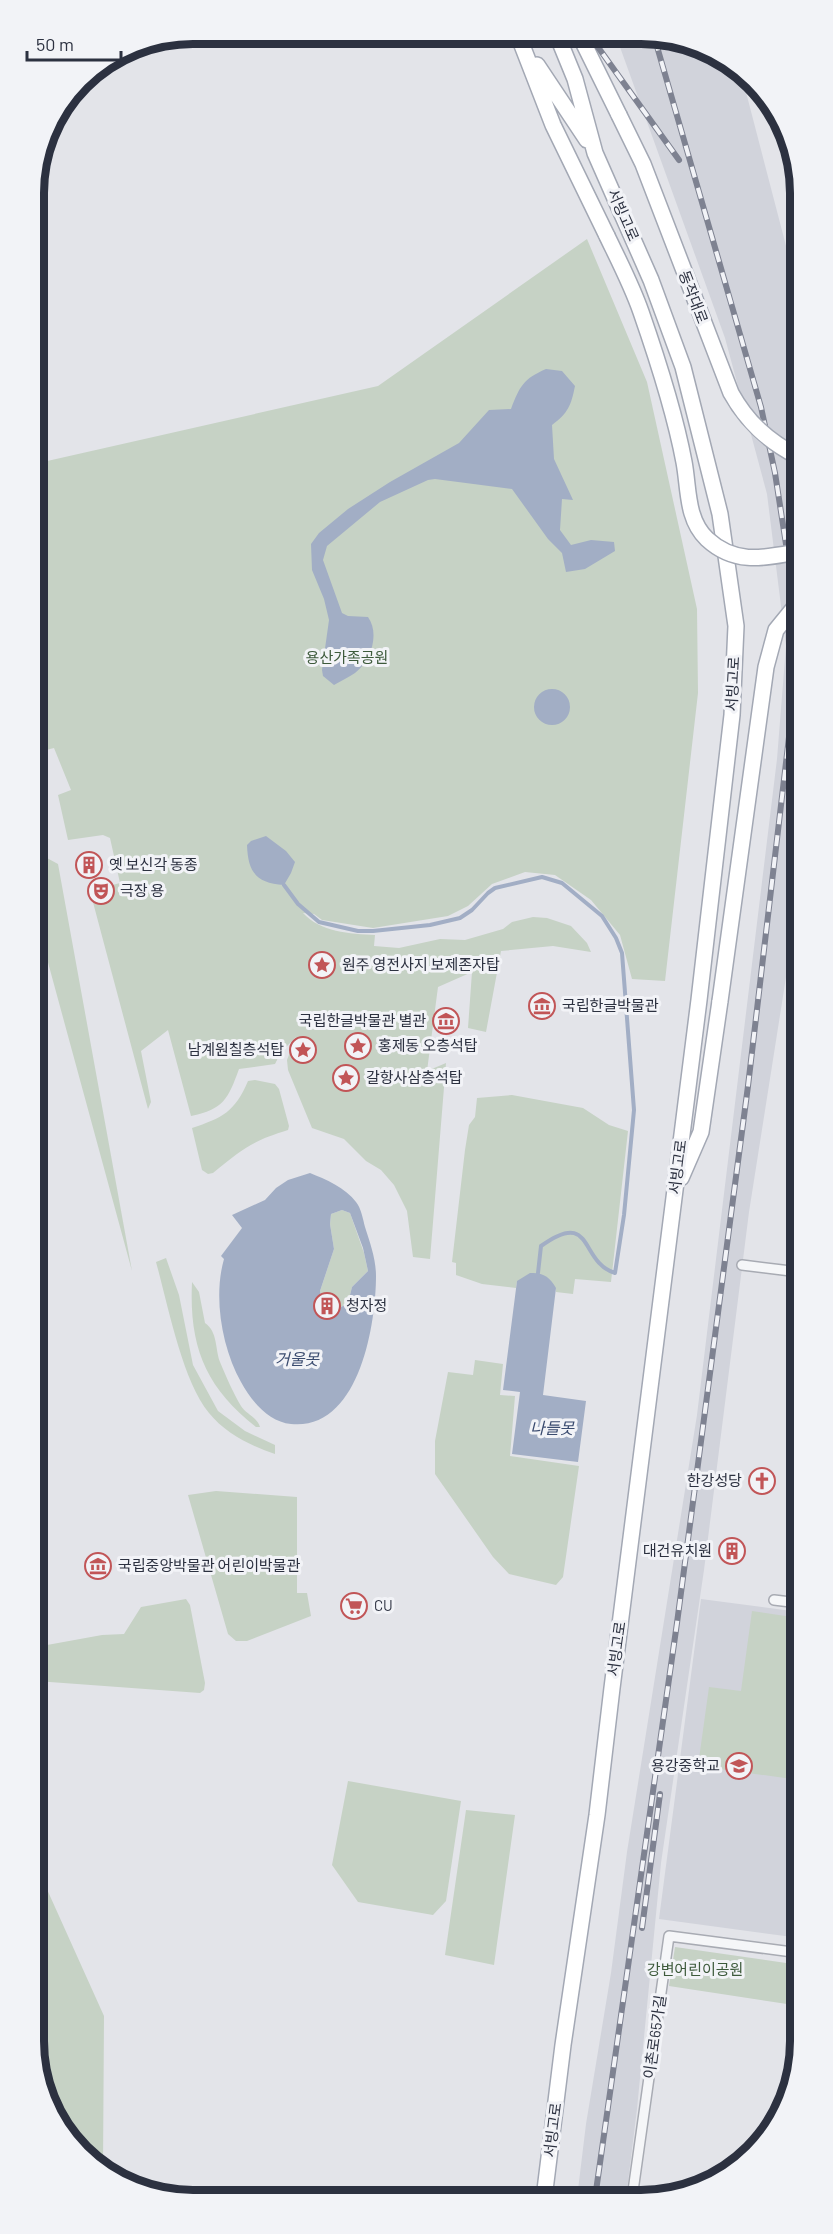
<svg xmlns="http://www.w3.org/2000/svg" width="833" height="2234" font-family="Barlow,'Noto Sans KR',sans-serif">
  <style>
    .built { fill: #d1d3db }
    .green { fill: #c6d2c5 }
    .water { fill: #a2aec5; fill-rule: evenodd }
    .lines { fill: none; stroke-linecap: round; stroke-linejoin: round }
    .stream { stroke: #a2aec5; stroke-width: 4 }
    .minor-casing { stroke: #a8abb3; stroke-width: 12 }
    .primary-casing { stroke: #a3a8b4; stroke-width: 18 }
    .minor { stroke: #f5f6f8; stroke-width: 9 }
    .primary { stroke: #fff; stroke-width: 15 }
    .rail-casing { stroke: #7e8291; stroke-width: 6 }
    .rail { stroke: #f2f3f7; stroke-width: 4; stroke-dasharray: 11; stroke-linecap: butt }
    .primary-bridge-casing { stroke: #a3a8b4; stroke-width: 18; stroke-linecap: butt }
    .primary-bridge { stroke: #fff; stroke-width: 15 }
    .labels { text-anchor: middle; stroke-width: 6; stroke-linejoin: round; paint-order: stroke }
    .street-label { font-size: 15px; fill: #2c3140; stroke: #f2f3f7 }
    .park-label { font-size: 15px; fill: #3d5a3b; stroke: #f2f3f7 }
    .poi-label { font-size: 15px; fill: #2c3140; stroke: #f2f3f7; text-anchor: start }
    .water-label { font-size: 16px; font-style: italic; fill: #3a4b6f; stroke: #f2f3f7 }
    .rim { fill: none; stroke: #2c3140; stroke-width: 8 }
  </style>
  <rect width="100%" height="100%" fill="#e3e4e9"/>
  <path class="built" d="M616 36H672L741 73 797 288V437L788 440 797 484 798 901 749 1212 704 1570 661 1863 637 2109 626 2198H577L586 2124 611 1973 627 1852 697 1415 777 759 786 646 767 494 725 338Z
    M701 1599 799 1612 800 1938 659 1919Z"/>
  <path class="green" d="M587 239 647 382 697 609 698 693 665 981 632 979 620 935 591 900 555 875 525 872 492 884 468 906 448 916 373 928 322 920 314 914 303 913C320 932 350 934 375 935L374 946 399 948 440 939 465 940 503 929 512 922 533 917 547 918 571 926 587 943 591 952 553 946 501 951 486 1032 468 1028 472 972 438 987 427 1071 446 1063 430 1259 413 1257 407 1211 394 1185 381 1170 366 1161 344 1139 312 1128 288 1070 287 1060 296 1037 281 1052 275 1064 239 1069C228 1099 224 1109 191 1116L168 1030 141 1051 151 1102 148 1109 90 891 120 883 110 838 103 835 68 840 58 795 71 790 54 748 34 753V464L378 386Z
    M34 851 58 864 132 1271 34 911Z
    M255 1080 275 1084 279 1089 289 1126 288 1130C252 1141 242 1149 213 1173L208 1174 202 1170 192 1128C222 1118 235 1112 248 1081Z
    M512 1095 583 1108 609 1125 628 1131 611 1282 575 1279 573 1294 556 1292V1288L517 1281 516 1288 482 1284 456 1275V1263L452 1262 465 1150 469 1125 475 1117 477 1098Z
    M342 1210 350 1213 364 1253 368 1271 352 1287 349 1299 343 1306 339 1308H329L322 1301 320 1291 334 1249 330 1224 331 1214Z
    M166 1258 179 1295 193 1365 218 1411 245 1431 275 1445V1454C251 1446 225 1433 209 1413 182 1380 168 1305 156 1262Z
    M192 1282 199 1292 205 1323C218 1332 215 1349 220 1362 226 1376 233 1393 241 1406 246 1414 257 1417 260 1427H256C205 1387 189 1346 192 1282Z
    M475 1360 503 1364 500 1395 515 1396 510 1456 579 1466 563 1577 556 1585 509 1574 493 1557 435 1474V1441L448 1372 473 1375Z
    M216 1491 297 1497V1593H307L311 1616 247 1641H236L228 1634 188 1495Z
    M186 1599 190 1605 205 1683 204 1690 200 1693 36 1681V1647L102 1635 124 1634 141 1607Z
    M752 1611 799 1618V1780L698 1766 709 1687 741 1691Z
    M348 1781 461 1801 446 1901 433 1915 358 1902 332 1865Z
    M466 1810 515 1815 494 1965 445 1955Z
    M36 1819H44L41 1876 104 2016 103 2167 80 2154 36 2073Z
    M675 1947 800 1965V2006L669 1986Z"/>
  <path class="water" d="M546 369 562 371 575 386C571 406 568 413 552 425L554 459 573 500 562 499 560 530 571 545 591 540 614 542 615 551 585 569 566 572 562 553 548 539 512 489 435 479 428 480 380 502 327 546 323 560 342 613 348 616 368 617C380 634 371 661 355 673 349 677 341 681 334 685L323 676 322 670 329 620 324 599 312 570 311 544 319 533 348 509 390 482 459 443 489 410 511 409C520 386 523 379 546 369Z
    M534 707a18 18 0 1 1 36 0a18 18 0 1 1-36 0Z
    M266 836 286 851 295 862 291 873 284 885C256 883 248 872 247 845L251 841Z
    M310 1173C325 1179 346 1188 356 1202 361 1208 363 1219 365 1227 370 1243 376 1259 376 1276 376 1325 359 1431 291 1424 269 1422 251 1401 241 1382 222 1348 213 1297 224 1259L221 1256 242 1228 232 1215 265 1200 276 1188 288 1180ZM342 1210 350 1213 363 1248 368 1271 352 1287 349 1299 343 1306 339 1308H329L322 1301 320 1291 334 1249 330 1224 331 1214Z
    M530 1273C543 1272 550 1277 556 1288L543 1395 586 1401 578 1462 512 1454 520 1392 503 1390 517 1281Z"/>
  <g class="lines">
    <path class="stream" d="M284 885 298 904 319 922 358 931H373L430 925 460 918 472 910 488 893 495 888 542 877 562 883 602 916 616 938 622 953 634 1110 624 1215 615 1273C579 1262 594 1208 541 1246L538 1273"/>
    <defs>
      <path id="minor" d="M742 1265 799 1272
        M774 1600 799 1603
        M632 2198 669 1936 800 1953"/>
      <path id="primary" d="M580 36 619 115
        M520 40 553 125 607 236
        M537 65 587 140
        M681 1178 701 1132 720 1001
        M544 2198 563 2045 597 1815 612 1688 699 1000 732 715 736 626 720 514 683 367 651 280 595 153 575 79 557 35"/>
    </defs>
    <use href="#minor" class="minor-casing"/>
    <use href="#primary" class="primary-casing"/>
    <use href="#minor" class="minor"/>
    <use href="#primary" class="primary"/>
    <defs>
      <path id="rail" d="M590 36 679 160
        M642 1928 660 1794
        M595 2198 677 1623 748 1086 791 720 795 664 792 583 775 473 761 407 654 36"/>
    </defs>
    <use href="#rail" class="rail-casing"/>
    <use href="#rail" class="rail"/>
    <defs>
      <path id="primary-bridge" d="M619 115 643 164 731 393C747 422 768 441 797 456
        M607 236C619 261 632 286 641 312 657 358 675 414 684 462 689 488 686 519 707 539 735 565 764 558 797 552
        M720 1001 766 667 776 630 798 603"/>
    </defs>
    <use href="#primary-bridge" class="primary-bridge-casing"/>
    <use href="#primary-bridge" class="primary-bridge"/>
  </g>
  <defs>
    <symbol id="building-ring" viewBox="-11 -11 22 22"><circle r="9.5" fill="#f2f3f7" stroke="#c15557" stroke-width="1.5"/><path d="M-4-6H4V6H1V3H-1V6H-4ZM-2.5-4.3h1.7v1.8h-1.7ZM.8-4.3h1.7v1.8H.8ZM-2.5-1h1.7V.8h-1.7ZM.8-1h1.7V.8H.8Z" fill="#c15557"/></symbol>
    <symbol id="theatre-ring" viewBox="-11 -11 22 22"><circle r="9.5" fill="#f2f3f7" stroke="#c15557" stroke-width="1.5"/><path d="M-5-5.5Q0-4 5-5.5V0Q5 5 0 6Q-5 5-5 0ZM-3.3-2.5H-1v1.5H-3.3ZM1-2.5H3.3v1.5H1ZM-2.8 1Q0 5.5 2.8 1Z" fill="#c15557"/></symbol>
    <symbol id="sight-ring" viewBox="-11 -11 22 22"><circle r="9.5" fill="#f2f3f7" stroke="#c15557" stroke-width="1.5"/><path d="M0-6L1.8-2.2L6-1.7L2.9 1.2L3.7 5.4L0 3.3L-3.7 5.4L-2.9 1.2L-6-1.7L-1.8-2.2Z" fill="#c15557"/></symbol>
    <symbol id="museum-ring" viewBox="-11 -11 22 22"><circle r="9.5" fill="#f2f3f7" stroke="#c15557" stroke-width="1.5"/><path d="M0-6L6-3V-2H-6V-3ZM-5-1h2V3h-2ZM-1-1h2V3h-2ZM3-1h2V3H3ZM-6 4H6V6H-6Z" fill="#c15557"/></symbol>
    <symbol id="church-ring" viewBox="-11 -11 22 22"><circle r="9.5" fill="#f2f3f7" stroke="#c15557" stroke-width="1.5"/><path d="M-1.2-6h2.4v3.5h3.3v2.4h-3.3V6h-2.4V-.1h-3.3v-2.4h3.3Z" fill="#c15557"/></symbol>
    <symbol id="supermarket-ring" viewBox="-11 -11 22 22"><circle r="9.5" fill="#f2f3f7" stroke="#c15557" stroke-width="1.5"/><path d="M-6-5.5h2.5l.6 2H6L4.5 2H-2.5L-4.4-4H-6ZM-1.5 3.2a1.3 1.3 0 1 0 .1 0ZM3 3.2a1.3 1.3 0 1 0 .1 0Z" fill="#c15557"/></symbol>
    <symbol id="school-ring" viewBox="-11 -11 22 22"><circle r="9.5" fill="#f2f3f7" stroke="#c15557" stroke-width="1.5"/><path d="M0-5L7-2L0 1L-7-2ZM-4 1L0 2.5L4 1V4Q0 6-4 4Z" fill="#c15557"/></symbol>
  </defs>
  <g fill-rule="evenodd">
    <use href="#building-ring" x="74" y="850" width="30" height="30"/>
    <use href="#theatre-ring" x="86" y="876" width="30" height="30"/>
    <use href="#sight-ring" x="307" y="950" width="30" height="30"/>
    <use href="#museum-ring" x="527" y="991" width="30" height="30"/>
    <use href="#museum-ring" x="431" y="1006" width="30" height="30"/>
    <use href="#sight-ring" x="343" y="1031" width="30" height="30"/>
    <use href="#sight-ring" x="288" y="1035" width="30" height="30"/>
    <use href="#sight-ring" x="331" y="1063" width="30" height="30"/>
    <use href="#building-ring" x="312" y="1291" width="30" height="30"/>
    <use href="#church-ring" x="747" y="1466" width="30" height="30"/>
    <use href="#building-ring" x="717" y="1536" width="30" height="30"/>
    <use href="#museum-ring" x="83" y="1551" width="30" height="30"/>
    <use href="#supermarket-ring" x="339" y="1591" width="30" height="30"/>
    <use href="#school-ring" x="724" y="1751" width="30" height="30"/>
  </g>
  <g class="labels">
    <g class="street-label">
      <text transform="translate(623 215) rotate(66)" y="5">서빙고로</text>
      <text transform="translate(693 297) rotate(69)" y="5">동작대로</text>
      <text transform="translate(733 684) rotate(-87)" y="5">서빙고로</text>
      <text transform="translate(678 1167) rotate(-83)" y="5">서빙고로</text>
      <text transform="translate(617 1649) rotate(-82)" y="5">서빙고로</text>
      <text transform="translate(655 2037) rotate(-82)" y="5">이촌로65가길</text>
      <text transform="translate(553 2130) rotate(-83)" y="5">서빙고로</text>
    </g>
    <g class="park-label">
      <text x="347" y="663">용산가족공원</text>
      <text x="695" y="1975">강변어린이공원</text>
    </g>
    <g class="poi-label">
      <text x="109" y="870">옛 보신각 동종</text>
      <text x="120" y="896">극장 용</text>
      <text x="342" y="970">원주 영전사지 보제존자탑</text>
      <text x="562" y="1011">국립한글박물관</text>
      <text x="426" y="1026" text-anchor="end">국립한글박물관 별관</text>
      <text x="378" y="1051">홍제동 오층석탑</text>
      <text x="284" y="1055" text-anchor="end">남계원칠층석탑</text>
      <text x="366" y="1083">갈항사삼층석탑</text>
      <text x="346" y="1311">청자정</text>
      <text x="742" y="1486" text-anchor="end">한강성당</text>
      <text x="712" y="1556" text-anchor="end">대건유치원</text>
      <text x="118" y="1571">국립중앙박물관 어린이박물관</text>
      <text x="374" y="1611">CU</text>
      <text x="720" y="1771" text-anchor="end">용강중학교</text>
    </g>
    <g class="water-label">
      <text x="297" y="1365">거울못</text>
      <text x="552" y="1434">나들못</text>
    </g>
  </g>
  <path d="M0 0H833V2234H0ZM193 44H641A149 149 0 0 1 790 193V2041A149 149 0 0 1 641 2190H193A149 149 0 0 1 44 2041V193A149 149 0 0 1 193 44Z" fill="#f2f3f7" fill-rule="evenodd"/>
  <path class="rim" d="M193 44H641A149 149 0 0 1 790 193V2041A149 149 0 0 1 641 2190H193A149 149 0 0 1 44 2041V193A149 149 0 0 1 193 44Z"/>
  <path d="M27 51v9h94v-9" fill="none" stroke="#2c3140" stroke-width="3"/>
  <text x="36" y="51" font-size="18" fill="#2c3140" stroke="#f2f3f7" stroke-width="4.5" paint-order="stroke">50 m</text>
</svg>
